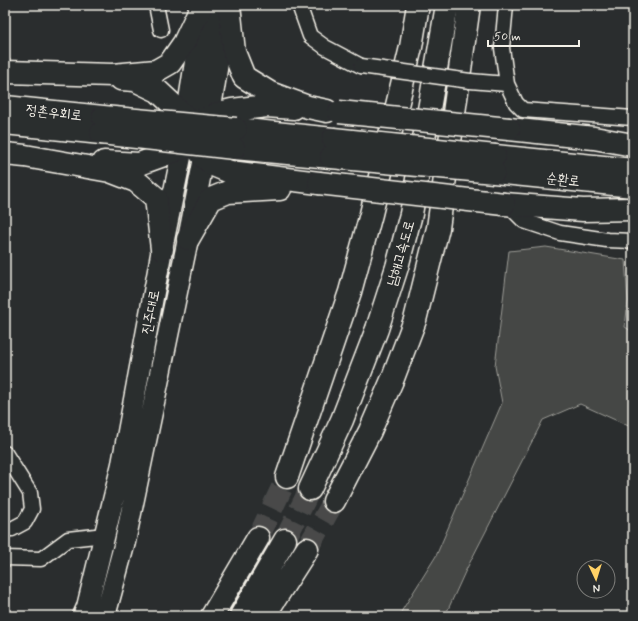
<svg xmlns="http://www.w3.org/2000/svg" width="638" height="621" font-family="Mynerve,'Poor Story',sans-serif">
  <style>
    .green { fill: #444645; stroke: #9c9c96 }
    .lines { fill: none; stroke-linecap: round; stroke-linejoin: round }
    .highway-tunnel { stroke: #484a4a; stroke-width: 22; stroke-dasharray: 22 11; stroke-linecap: butt }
    .street-casing { stroke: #f4f1e8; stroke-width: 17 }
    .secondary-casing { stroke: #f4f1e8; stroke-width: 23 }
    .primary-casing { stroke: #f4f1e8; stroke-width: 25 }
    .highway-casing { stroke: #f4f1e8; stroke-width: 25 }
    .street { stroke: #2a2d2e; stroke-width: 14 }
    .secondary { stroke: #2a2d2e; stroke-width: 20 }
    .primary { stroke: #2a2d2e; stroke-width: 22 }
    .highway { stroke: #2a2d2e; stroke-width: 22 }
    .street-bridge-casing { stroke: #f4f1e8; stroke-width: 17; stroke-linecap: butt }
    .highway-bridge-casing { stroke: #f4f1e8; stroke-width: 25; stroke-linecap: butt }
    .street-bridge { stroke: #2a2d2e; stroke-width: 14 }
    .highway-bridge { stroke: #2a2d2e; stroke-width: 22 }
    .labels { text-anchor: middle; stroke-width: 3; stroke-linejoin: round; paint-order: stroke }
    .street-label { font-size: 14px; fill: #f4f1e8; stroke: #2a2d2e }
  </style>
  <rect width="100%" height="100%" fill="#2a2d2e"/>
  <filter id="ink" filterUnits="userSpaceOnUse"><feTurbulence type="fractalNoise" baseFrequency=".025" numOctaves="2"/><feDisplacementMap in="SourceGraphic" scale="8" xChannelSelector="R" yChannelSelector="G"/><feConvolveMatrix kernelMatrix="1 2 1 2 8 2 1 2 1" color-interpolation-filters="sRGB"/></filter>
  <g filter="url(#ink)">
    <path class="green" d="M546 247 625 260 628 301 625 327 633 332V428L580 404 543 420 465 572 445 616H402L401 612 436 556 502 403 495 366 509 251Z"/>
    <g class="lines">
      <path class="highway-tunnel" d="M258 538 287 477
        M285 540 310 489
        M307 549 334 501"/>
      <defs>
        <path id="street" d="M156 5 161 30
          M299 5 310 36 325 47 361 66
          M506 5 502 48 507 84
          M470 81 507 84 516 103 523 110 633 118
          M510 204 515 212 524 221 560 233 607 240 633 241
          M5 453 30 493 32 509 25 522 12 529H5
          M5 558 41 559 68 539 105 535"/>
        <path id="secondary" d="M83 616 87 607 122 464 162 249 181 157 185 134
          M105 616 125 542 188 239 204 158 205 143"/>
        <path id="primary" d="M185 132 205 5
          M206 133 226 5"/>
        <path id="highway" d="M229 5 234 52 244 77 270 93 308 107 327 111
          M5 72 113 75 156 71 170 63 184 43 202 5
          M121 79 135 80 158 91 202 132
          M5 107 103 117
          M5 123 101 133
          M186 126 216 114 232 110 267 106 294 108
          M236 129 333 139
          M509 129 594 138 633 145
          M186 133 204 158 213 165 230 172 319 183
          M234 148 331 157
          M5 154 25 156 110 171 136 181 156 198 162 249
          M495 156 633 170
          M104 162 139 164 200 142
          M494 172 633 186
          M504 204 583 210 633 209
          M188 239 211 199 228 192 280 189
          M287 477 350 292 371 214 411 47 418 5
          M310 489 342 420 377 329 397 267 411 214 447 5
          M334 501 370 431 393 378 415 320 438 228 469 5
          M212 616 258 538
          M241 616 285 540
          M264 616 307 549"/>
      </defs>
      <use href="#street" class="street-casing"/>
      <use href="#secondary" class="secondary-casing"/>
      <use href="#primary" class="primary-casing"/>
      <use href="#highway" class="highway-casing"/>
      <use href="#street" class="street"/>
      <use href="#secondary" class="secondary"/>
      <use href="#primary" class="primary"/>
      <use href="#highway" class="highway"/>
      <defs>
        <path id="street-bridge" d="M361 66 470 81"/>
        <path id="highway-bridge" d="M339 112 509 129
          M103 117 236 129
          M101 133 234 148
          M333 139 495 156
          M331 157 494 172
          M319 183 504 204"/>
      </defs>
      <use href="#street-bridge" class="street-bridge-casing"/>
      <use href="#highway-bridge" class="highway-bridge-casing"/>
      <use href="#street-bridge" class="street-bridge"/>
      <use href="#highway-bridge" class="highway-bridge"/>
    </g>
  </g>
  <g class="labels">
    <g class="street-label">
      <text transform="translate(54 112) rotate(6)" y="5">정촌우회로</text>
      <text transform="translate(563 179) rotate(6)" y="5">순환로</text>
      <text transform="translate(400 253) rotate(-74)" y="5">남해고속도로</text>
      <text transform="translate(150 312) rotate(-79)" y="5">진주대로</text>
    </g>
  </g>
  <rect width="638" height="621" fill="none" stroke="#2a2d2e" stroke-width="20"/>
  <rect x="10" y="10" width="618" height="601" fill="none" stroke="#f4f1e8" stroke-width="1.5" filter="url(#ink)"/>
  <g transform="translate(596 579) rotate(176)"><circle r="19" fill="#2a2d2e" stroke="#7b7b78"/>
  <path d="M0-3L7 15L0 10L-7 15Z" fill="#ffd166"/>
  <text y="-6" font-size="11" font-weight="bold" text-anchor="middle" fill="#f4f1e8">N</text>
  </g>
  <path d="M488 40v6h91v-6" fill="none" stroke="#f4f1e8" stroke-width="2"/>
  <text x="494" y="40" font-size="12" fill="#f4f1e8" stroke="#2a2d2e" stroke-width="3" paint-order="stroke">50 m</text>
</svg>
